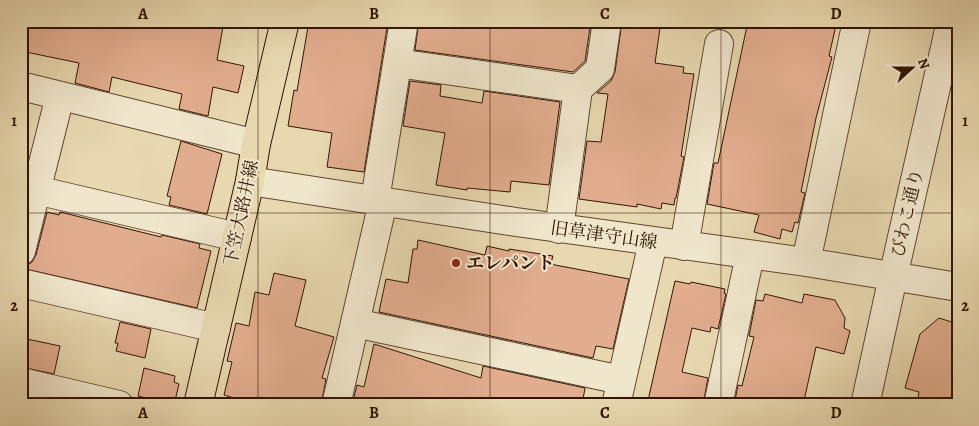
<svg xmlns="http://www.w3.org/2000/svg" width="979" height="426" font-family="Alegreya,'Noto Serif JP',serif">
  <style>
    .building { fill: #e2ad8f; stroke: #311404 }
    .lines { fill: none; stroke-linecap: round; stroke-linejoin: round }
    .minor-casing { stroke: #5f452f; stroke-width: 30 }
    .major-casing { stroke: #311404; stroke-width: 30 }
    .minor { stroke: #f0e6cc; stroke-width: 28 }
    .major { stroke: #e8d8b0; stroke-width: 28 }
    .grid { fill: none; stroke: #311404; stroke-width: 1; stroke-opacity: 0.55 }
    .poi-dot { fill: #8f2418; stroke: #f0e6cc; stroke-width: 2 }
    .labels { text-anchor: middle; stroke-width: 4; stroke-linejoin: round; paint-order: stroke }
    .street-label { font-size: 18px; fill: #311404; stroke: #f0e6cc }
    .poi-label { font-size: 18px; font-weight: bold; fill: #311404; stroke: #f0e6cc; text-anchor: start }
    .neatline { fill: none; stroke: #311404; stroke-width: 2 }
    .grid-label { font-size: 16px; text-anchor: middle; font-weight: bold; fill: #311404 }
  </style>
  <rect width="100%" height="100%" fill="#e8d8b0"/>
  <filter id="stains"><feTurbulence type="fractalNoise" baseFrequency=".004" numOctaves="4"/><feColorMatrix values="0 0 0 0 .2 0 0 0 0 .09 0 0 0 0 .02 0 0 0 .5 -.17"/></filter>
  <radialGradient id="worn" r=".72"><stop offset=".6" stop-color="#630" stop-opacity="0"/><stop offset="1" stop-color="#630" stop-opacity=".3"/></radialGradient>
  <path class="building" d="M21 21H224L217 60 244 66 238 93 213 87 208 116 179 109 182 94 112 77 109 92 75 83 79 63 21 51Z
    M309 21H388L364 172 327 167 332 133 288 126 294 90 297 91Z
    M419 21H591L585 61 573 72 415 50Z
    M622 21H661L655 63 684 67 683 73 694 74 681 156 684 157 676 198H675L674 205 662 203 661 209 637 204V207L579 199 587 141 601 142 608 94 597 93 611 81 615 72Z
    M748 21H837L829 56 832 57 816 118 801 192 805 193 798 223 795 222 792 232 782 229 780 239 754 232 759 215 707 204 714 163H718Z
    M410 81 441 85 440 96 482 103 484 91 560 102 549 185 511 181 510 192 467 188V190L436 185 445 133 403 126Z
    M181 141 222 154 207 214 169 205 171 197 167 196Z
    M47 212 59 215 60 212 161 237 162 235 200 244 199 248 211 251 197 308 21 268V266H26L32 262 36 255Z
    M418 240 485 255 487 246 509 251V249L553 256 551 263 555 265 629 279 613 349 596 346 593 358 379 312 386 279 408 283 413 249H417Z
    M274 273 306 280 295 326 334 337 322 378 326 379 321 405H233L234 398 224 395 232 362 227 361 236 323 249 326 255 292 269 295Z
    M675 281 690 284 691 282 725 289 724 293 726 294 718 329 711 327 710 332 692 328 682 372 708 378 703 405H691L674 401 673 405H647Z
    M765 294 802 303 804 294 835 300 845 318 844 328 850 331 844 354 816 347 803 405H734L738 385 742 386 754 337 749 336 756 300 763 301Z
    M939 318 958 324V405H917L919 392 905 388 920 334Z
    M120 322 151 329 145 358 116 351 118 343H115Z
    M27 339 60 346 54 374 21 367V357L23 358Z
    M374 344 481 378 483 366 585 388 582 405H352L357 385 364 387Z
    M144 368 175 376 174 382 179 384 174 405 138 396Z
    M21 398 47 404V405H21Z"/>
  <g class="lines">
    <defs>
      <path id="minor" d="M397 63 578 89
        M21 86 256 144
        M250 181 516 222 806 262 958 287
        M36 190 237 237
        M375 200 404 21
        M559 229 578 89 600 69 607 21
        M684 246 719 44
        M21 251 60 96
        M806 262 857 21
        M21 283 216 328
        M355 323 621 380
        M21 382 119 405
        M336 405 383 202
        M616 405 653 242
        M718 405 750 255
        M865 405 893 277 951 21"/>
      <path id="major" d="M198 405 250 181 256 144 285 21"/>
    </defs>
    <use href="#minor" class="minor-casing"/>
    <use href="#major" class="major-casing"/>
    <use href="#minor" class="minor"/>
    <use href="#major" class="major"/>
  </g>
  <path class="grid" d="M258 21V405M490 21V405M721 21V405M21 213H958"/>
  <circle class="poi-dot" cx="456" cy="263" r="5"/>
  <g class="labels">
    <g class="street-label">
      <text transform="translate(241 213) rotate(-78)" y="6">下笠大路井線</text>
      <text transform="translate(907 213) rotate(-77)" y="6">びわこ通り</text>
      <text transform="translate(604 235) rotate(8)" y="6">旧草津守山線</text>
    </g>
    <g class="poi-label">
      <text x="466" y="269">エレパント</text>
    </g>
  </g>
  <rect width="979" height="426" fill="none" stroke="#e8d8b0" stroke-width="55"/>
  <g transform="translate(912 68) rotate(69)" stroke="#f0e6cc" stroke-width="4" paint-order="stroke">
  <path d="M0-4L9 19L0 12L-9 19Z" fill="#311404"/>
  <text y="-8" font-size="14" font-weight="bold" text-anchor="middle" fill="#311404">N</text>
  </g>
  <rect x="28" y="28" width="924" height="370" class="neatline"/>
  <g class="grid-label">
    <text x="143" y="19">A</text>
    <text x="374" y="19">B</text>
    <text x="605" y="19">C</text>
    <text x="836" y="19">D</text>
    <text x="14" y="126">1</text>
    <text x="965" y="126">1</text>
    <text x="14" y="311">2</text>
    <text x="965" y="311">2</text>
    <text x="143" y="418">A</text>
    <text x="374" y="418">B</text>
    <text x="605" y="418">C</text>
    <text x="836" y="418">D</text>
  </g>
  <rect width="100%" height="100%" filter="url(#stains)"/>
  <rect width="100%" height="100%" fill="url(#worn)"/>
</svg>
